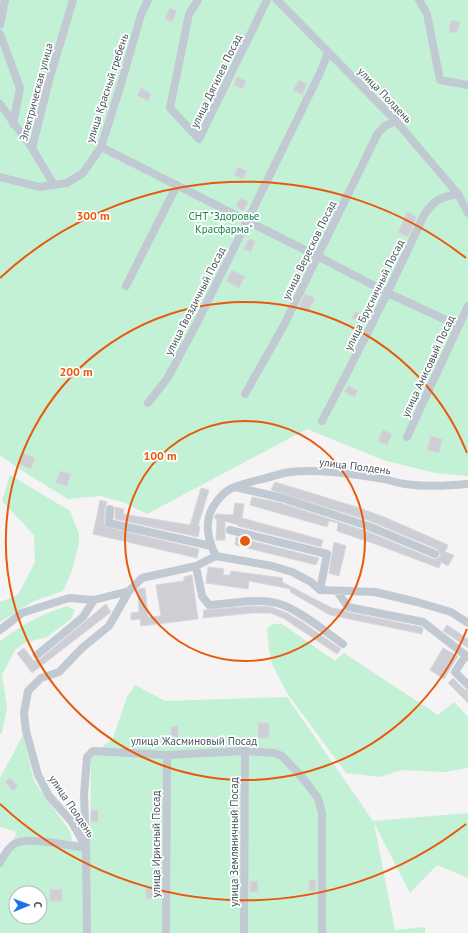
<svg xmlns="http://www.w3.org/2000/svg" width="468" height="933" font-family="'PT Sans',sans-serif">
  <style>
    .green { fill: #c3f1d5; fill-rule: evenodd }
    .building { fill: #cdcfd5; stroke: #d7d9de }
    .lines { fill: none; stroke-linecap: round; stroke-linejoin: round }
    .minor { stroke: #c1cad2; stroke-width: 8 }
    .ring { fill: none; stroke: #e8590c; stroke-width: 2 }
    .labels { text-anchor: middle; stroke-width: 3.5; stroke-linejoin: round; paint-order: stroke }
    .street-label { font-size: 11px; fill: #4a5661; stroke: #fff }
    .park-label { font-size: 11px; fill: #17864f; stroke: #fff }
    .centre { fill: #e8590c; stroke: #fff; stroke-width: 2 }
    .ring-label { font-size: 12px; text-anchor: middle; font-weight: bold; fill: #e8590c; stroke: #fff; stroke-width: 3.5; stroke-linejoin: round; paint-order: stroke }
  </style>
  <rect width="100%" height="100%" fill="#f5f3f3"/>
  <path class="green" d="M0 0H468V476L435 473 383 460 307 429 147 514 125 503 101 496 68 499 16 467 0 455Z
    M10 475 70 511 79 534V543L72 571 63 591 34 601 0 622V602L18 595 35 562 34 535 2 501Z
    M67 606 75 610 71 619 47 637 24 643 15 650 2 675 7 707 2 733 0 735V641C24 624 39 615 67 606Z
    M273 624H282L335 661 344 653 438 715 454 702 468 717V768L444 772 401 770 380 777 346 773 287 693 273 666 269 650 267 628Z
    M135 685 165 701 287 697 373 821 468 813V878L437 865 410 893 374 823 395 930 425 927V933H0V869L17 832 0 827V778L23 735 34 781 71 833 72 841H90L91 756 113 738 127 697ZM16 893H40V917H16Z"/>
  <path class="building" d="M170 8 177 11 172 22 165 18Z
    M451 20 460 22 457 33 449 32Z
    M237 77 246 81 243 89 234 85Z
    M299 80 307 84 302 95 293 90Z
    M141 88 151 94 148 101 137 96Z
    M238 167 247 171 243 179 234 175Z
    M240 198 248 202 243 211 236 206Z
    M407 212 417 217 408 237 398 233Z
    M249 239 255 241 251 252 244 249Z
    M232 270 245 277 239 288 226 281Z
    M305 294 315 298 308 312 299 307Z
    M355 311 365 316 362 322 352 318Z
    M348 386 358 390 355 397 345 392Z
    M383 430 392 434 387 445 378 441Z
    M431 436 442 439 439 453 427 450Z
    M22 453 35 458 31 469 18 464Z
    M60 471 71 474 67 486 56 483Z
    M275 482 360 508 389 519 448 545 445 552 454 555 448 566 441 562 439 568 378 545 337 531 338 523 329 521 327 527 250 505 252 497 281 503 366 531 433 559H436L440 556V553L437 549 370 521 271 490Z
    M201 488 209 490 198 526 200 527 198 537 115 519V507L124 509 123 514 190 525Z
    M100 500 107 502 105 509 104 523 106 527 199 549 197 558 93 534Z
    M235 503 244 504 242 518 323 540 321 547 238 526V525L225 521V540H216L217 519 214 518 216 514 233 515Z
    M236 537 319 558 316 565 235 545Z
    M334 542 346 546 339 576 329 573Z
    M208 567 224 569 223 575H230L231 571 283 578 282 582 332 608 344 610 347 612 421 627 423 629 422 634 330 615 290 592 291 589 249 581 248 589 206 583Z
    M192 575 198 619 141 626 140 619 131 620V613L139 612 138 589 145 588 148 617 161 616 156 585 184 581V577Z
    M106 604 111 612 32 673 17 653 24 648 34 661 40 659Z
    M254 606 271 607 285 612 301 621 341 649 337 654 283 618 270 613H252L203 618 204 610Z
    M447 625 468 639V648L443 631Z
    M443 648 458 656 444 679 430 670Z
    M453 678 464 689 468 690V703L448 683Z
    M258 723H269V738H258Z
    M171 726H178V738H171Z
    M10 778 18 786 13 791 5 782Z
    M91 810H98V822H91Z
    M232 810H239V822H232Z
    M309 880H316V891H309Z
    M250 881H258V892H250Z
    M146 888H153V899H146Z
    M50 889H62V901H50Z"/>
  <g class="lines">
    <path class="minor" d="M198 0 189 14 170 108 199 139 267 0
      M277 0 396 121 458 194 468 213
      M419 0 427 14 440 80 468 85
      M0 25 5 0
      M0 34 20 88 13 124
      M0 104 32 148
      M101 147 319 257 388 293 459 326
      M0 177 39 187 67 183 83 173 101 147 121 84 141 15 148 0
      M54 185 32 148 50 77 73 0
      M126 286 177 185
      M245 394 284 325 378 133 385 126 396 121
      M148 403 167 379 199 319 320 73 328 53
      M322 421C358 353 392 285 424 215 436 198 439 198 458 194
      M407 437 468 306
      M235 487 282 498 368 526 435 554
      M110 509 109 523 211 546
      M230 530 327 554 320 590
      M216 556C208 541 204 522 213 507 226 486 236 486 258 480 269 478 280 473 290 472 321 469 354 474 384 479 391 481 398 483 405 484 425 487 447 486 468 484
      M216 556 272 566 292 572 311 582 320 590 375 592 417 602 451 612 468 623
      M196 566 202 596 209 605C232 604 258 597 280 604 298 609 327 633 343 644
      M337 591 348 607 423 622 468 657
      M0 630 22 613 69 598 94 600 129 591
      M37 655 83 617 94 600
      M466 655 455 672 468 685
      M85 845 71 821 49 796 38 775 26 731 24 713 28 691 41 678 59 672 82 648 109 626 129 591 142 578 196 566 216 556
      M0 863C3 857 7 849 13 845 26 835 70 846 86 848
      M87 933 86 848 84 795 87 757 93 751 167 755 245 751 274 753 282 756 301 776 318 798 322 813V933
      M166 933 167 755
      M244 933 245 751"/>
  </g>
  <g class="ring">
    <circle cx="245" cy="541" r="120"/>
    <path d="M467 629A239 239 0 1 1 467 453"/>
    <path d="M466 824A359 359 0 0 1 0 804M0 278A359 359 0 0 1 466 258"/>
  </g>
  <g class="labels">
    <g class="street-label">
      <text transform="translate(216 81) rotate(-64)" y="4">улица Дягилев Посад</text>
      <text transform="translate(107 88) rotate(-72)" y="4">улица Красный гребень</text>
      <text transform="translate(36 92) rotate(-75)" y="4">Электрическая улица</text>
      <text transform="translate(385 95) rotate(46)" y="4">улица Полдень</text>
      <text transform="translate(309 250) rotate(-64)" y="4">улица Вересков Посад</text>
      <text transform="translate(374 295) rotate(-64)" y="4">улица Брусничный Посад</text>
      <text transform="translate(195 301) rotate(-63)" y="4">улица Гвоздичный Посад</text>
      <text transform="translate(428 366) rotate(-65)" y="4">улица Анисовый Посад</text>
      <text transform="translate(355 466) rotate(7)" y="4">улица Полдень</text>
      <text x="194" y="745">улица Жасминовый Посад</text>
      <text transform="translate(72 806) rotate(56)" y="4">улица Полдень</text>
      <text transform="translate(234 842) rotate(-90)" y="4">улица Земляничный Посад</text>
      <text transform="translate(156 844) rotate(-90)" y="4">улица Ирисный Посад</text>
    </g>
    <g class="park-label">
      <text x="224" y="220">СНТ "Здоровье<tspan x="224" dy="13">Красфарма"</tspan></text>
    </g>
  </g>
  <circle cx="245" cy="541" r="6" class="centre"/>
  <g class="ring-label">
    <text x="93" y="220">300 m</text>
    <text x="76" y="376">200 m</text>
    <text x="160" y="460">100 m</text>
  </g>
  <g transform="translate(28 905) rotate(89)"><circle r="19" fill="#ffffff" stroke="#b7bbc0"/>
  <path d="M0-3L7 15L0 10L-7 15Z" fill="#1a73e8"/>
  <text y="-6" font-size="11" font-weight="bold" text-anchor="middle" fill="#4a5661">С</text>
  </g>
</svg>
